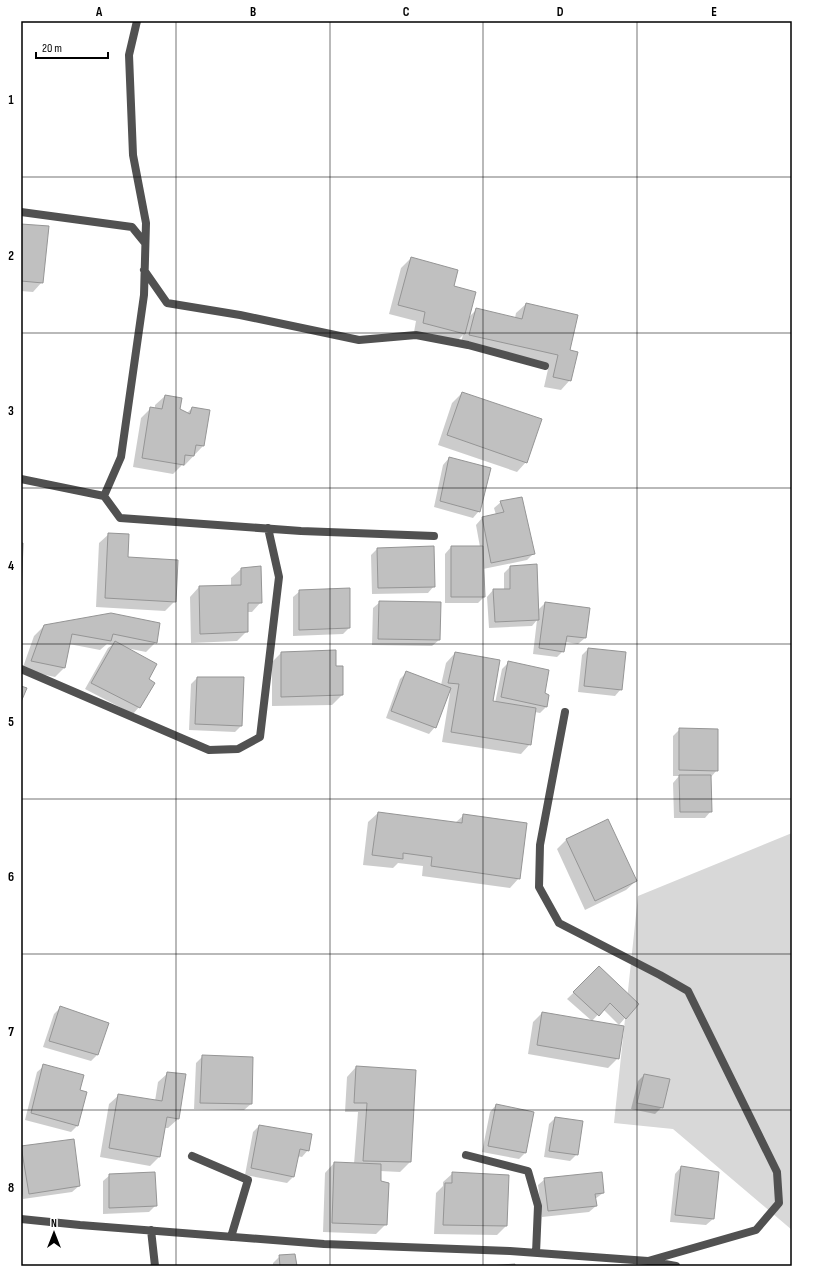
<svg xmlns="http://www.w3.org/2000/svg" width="813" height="1287" font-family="'Sofia Sans Condensed',sans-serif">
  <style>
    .green { fill: #d8d8d8 }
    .shadow { fill: #0003 }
    .building { fill: #c0c0c0; stroke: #959595 }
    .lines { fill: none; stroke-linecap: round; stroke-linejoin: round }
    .street { stroke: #515151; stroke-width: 8 }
    .grid { fill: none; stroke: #000; stroke-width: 1; stroke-opacity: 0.55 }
    .neatline { fill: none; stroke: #000; stroke-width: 1.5 }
    .grid-label { font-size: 13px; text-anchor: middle; font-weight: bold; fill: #000 }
  </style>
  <rect width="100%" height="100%" fill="#fff"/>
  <path class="green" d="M792 833V1230L673 1129 614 1123 638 896Z"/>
  <path class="shadow" d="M21 225 42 282 33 292 21 291Z
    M411 258 453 287 469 317 477 309 515 318 516 313 526 304 568 351 570 380 561 390 544 387 549 365 460 345 463 335 455 343 414 332 416 321 389 314 401 268Z
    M462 393 526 462 517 472 438 445 452 403Z
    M165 396 179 409 187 413 192 408 203 446 184 466 182 465 173 474 133 467 141 418 151 408 155 409V405Z
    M449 458 479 511 473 518 434 507 443 465Z
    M501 502 534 553 527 560 483 569 484 597 478 603H445V554L451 547H480L476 525 482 518 496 515 494 508Z
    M109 534 127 558 175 601 165 611 96 607 99 543Z
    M433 547 434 586 428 593 372 594 371 555 377 549Z
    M510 567 538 610 545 603 589 609 585 638 578 644 565 642 563 651 557 657 533 654 537 620 532 626 489 628 487 597 493 590H504V573Z
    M241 569 261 602 252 612H247V631L237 641 191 643 190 597 199 587 231 586V578Z
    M300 591 349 628 343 634 293 636V597Z
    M380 602 440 603 439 640 432 646 372 645 373 608Z
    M111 614 156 642 146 652 126 648 148 679 139 707 133 714 85 689 108 648 112 645 107 644 100 650 69 644 64 668 55 677 22 670 34 636 44 626Z
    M588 649 621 689 615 696 578 692 582 655Z
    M281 653 335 667 342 695 332 705 272 706V662Z
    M455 653 491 702 495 703 502 669 509 662 544 694 548 695 546 707 540 713 535 712 530 744 521 754 442 742 450 693H448L435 727 429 734 386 718 400 679 407 672 441 685 446 663Z
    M197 678H243L241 726 235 732 189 730 191 684Z
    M680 729 717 770 711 777V811L705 818H674L673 783 679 776H673V736Z
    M378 813 455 823 464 815 519 878 510 888 422 876 423 866 398 863 393 868 363 865 368 822Z
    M607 820 636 881 626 890 585 910 557 849 566 840Z
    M599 968 637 1004 619 1025 603 1009 592 1021 567 999Z
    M60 1008 108 1023 97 1055 91 1061 43 1047 54 1014Z
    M542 1013 618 1058 608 1068 528 1054 533 1022Z
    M203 1056 251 1104 244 1110 194 1109 196 1063Z
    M44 1066 79 1091 77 1126 71 1132 25 1120 37 1072Z
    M356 1067 415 1071 410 1162 400 1172 380 1171V1182L386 1224 376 1234 323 1232 325 1173 334 1163 354 1164 358 1112H345L347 1077Z
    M168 1073 178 1119 168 1128H165L159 1157 150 1166 100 1157 109 1104 119 1095 155 1101 158 1082Z
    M644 1075 662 1107 655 1114 631 1109 638 1081Z
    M496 1105 525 1153 519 1159 482 1152 490 1112Z
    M555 1118 577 1154 570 1161 544 1157 549 1124Z
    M259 1126 308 1150 302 1157 297 1156 294 1176 287 1183 245 1175 253 1132Z
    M22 1147 79 1186 72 1192 23 1199 21 1189Z
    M681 1167 713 1219 706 1225 670 1222 675 1174Z
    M453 1173 506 1226 497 1235 434 1234 436 1193 443 1186V1182Z
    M110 1175 155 1206 149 1212 103 1214V1181Z
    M545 1179 603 1193 595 1199 596 1206 589 1212 542 1217 538 1185Z
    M280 1256 296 1266H273V1263Z"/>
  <path class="building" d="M21 224 49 226 43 283 21 281Z
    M411 257 458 270 454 286 476 292 465 334 423 323 425 312 398 305Z
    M526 303 578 315 570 350 578 352 571 381 553 377 558 355 469 335 476 308 522 319Z
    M462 392 542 419 527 463 447 435Z
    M165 395 182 398 180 409 190 414 192 407 210 410 204 446 196 445 194 456 185 455 184 465 142 458 150 407 162 409Z
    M449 457 491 468 480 512 440 501Z
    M522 497 535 554 491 563 482 517 504 512 500 501Z
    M108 533 129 534 128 557 178 560 176 602 105 598Z
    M21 543H23L21 603Z
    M434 546 435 587 378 588 377 548Z
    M451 546H483L485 597H451Z
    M537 564 539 620 495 622 493 589H510V566Z
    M261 566 262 603H248V632L200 634 199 586 241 585V568Z
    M350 588V628L299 630V590Z
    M379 601 441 602 440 640 378 639Z
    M545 602 590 608 586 638 567 636 564 652 539 648Z
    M111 613 160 623 157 643 113 634 111 641 72 634 65 668 31 661 44 625Z
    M115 641 157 664 149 679 155 683 140 708 91 683Z
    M588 648 626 652 622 690 584 686Z
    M336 650V666H343V695L281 697V652Z
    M455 652 500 660 493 701 536 708 531 745 451 732 459 684 448 683Z
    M508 661 549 670 545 693 549 695 547 707 501 697Z
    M406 671 451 688 436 728 391 711Z
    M197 677H244L242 726 195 724Z
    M21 686 27 688 21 702Z
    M679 728 718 729V771L679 770Z
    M679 775H711L712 812H680Z
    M378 812 462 823 463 814 527 823 520 879 431 866 432 857 403 853V859L372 855Z
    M608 819 637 881 595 901 566 839Z
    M599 966 639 1004 626 1019 610 1003 599 1016 573 992Z
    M60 1006 109 1023 98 1055 49 1041Z
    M542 1012 624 1026 619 1059 537 1045Z
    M202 1055 253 1057 252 1104 200 1103Z
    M43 1064 84 1075 80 1090 87 1092 78 1126 31 1113Z
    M356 1066 416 1070 411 1162 363 1161 367 1103H354Z
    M167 1072 186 1074 179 1119 167 1117 160 1157 109 1148 118 1094 162 1101Z
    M644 1074 670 1079 663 1108 637 1103Z
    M496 1104 534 1112 526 1153 488 1146Z
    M555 1117 583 1121 578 1155 549 1151Z
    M259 1125 312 1134 309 1151 300 1149 294 1177 251 1168Z
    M74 1139 80 1186 29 1194 21 1146Z
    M334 1162 381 1164V1181L389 1183 387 1225 332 1223Z
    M681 1166 719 1172 714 1219 675 1215Z
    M155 1172 157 1206 109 1208V1174Z
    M452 1172 509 1175 507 1226 443 1225 445 1183H452Z
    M602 1172 604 1193 595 1194 597 1206 548 1211 544 1178Z
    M295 1254 297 1266H280L279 1255Z
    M515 1264V1266H490Z"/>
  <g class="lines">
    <path class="street" d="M21 212 132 227 145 243
      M144 270 167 303 240 315 359 340 416 335 468 345 545 366
      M21 479 104 496 120 518 301 531 434 536
      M104 496 121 457 144 295 146 223 133 155 129 55 137 21
      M21 669 209 750 238 749 260 737 279 577 268 528
      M565 712 540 845 539 887 559 923 660 975 688 991 777 1172 779 1203 756 1230 648 1261
      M466 1155 528 1171 538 1206 536 1253
      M192 1156 248 1180 231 1237
      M21 1219 80 1225 324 1244 510 1251 648 1261 676 1266
      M151 1230 155 1266"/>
  </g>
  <path class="grid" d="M176 21V1266M330 21V1266M483 21V1266M637 21V1266M21 177H792M21 333H792M21 488H792M21 644H792M21 799H792M21 954H792M21 1110H792"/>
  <rect width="813" height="1287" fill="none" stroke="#ffffff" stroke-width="44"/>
  <g transform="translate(54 1233)" stroke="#ffffff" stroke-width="3" paint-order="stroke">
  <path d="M0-3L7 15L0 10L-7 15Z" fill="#000000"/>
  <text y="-6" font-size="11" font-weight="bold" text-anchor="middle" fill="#000000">N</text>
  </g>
  <path d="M36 52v6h72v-6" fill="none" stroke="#000000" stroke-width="2"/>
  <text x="42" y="52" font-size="12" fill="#000000" stroke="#ffffff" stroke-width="3" paint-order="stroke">20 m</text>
  <rect x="22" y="22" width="769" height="1243" class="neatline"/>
  <g class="grid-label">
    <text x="99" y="16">A</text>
    <text x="253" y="16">B</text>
    <text x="406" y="16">C</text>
    <text x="560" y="16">D</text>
    <text x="714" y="16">E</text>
    <text x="11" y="104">1</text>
    <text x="11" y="260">2</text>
    <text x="11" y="415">3</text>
    <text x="11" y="570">4</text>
    <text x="11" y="726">5</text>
    <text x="11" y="881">6</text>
    <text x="11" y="1036">7</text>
    <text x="11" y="1192">8</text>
  </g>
</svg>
